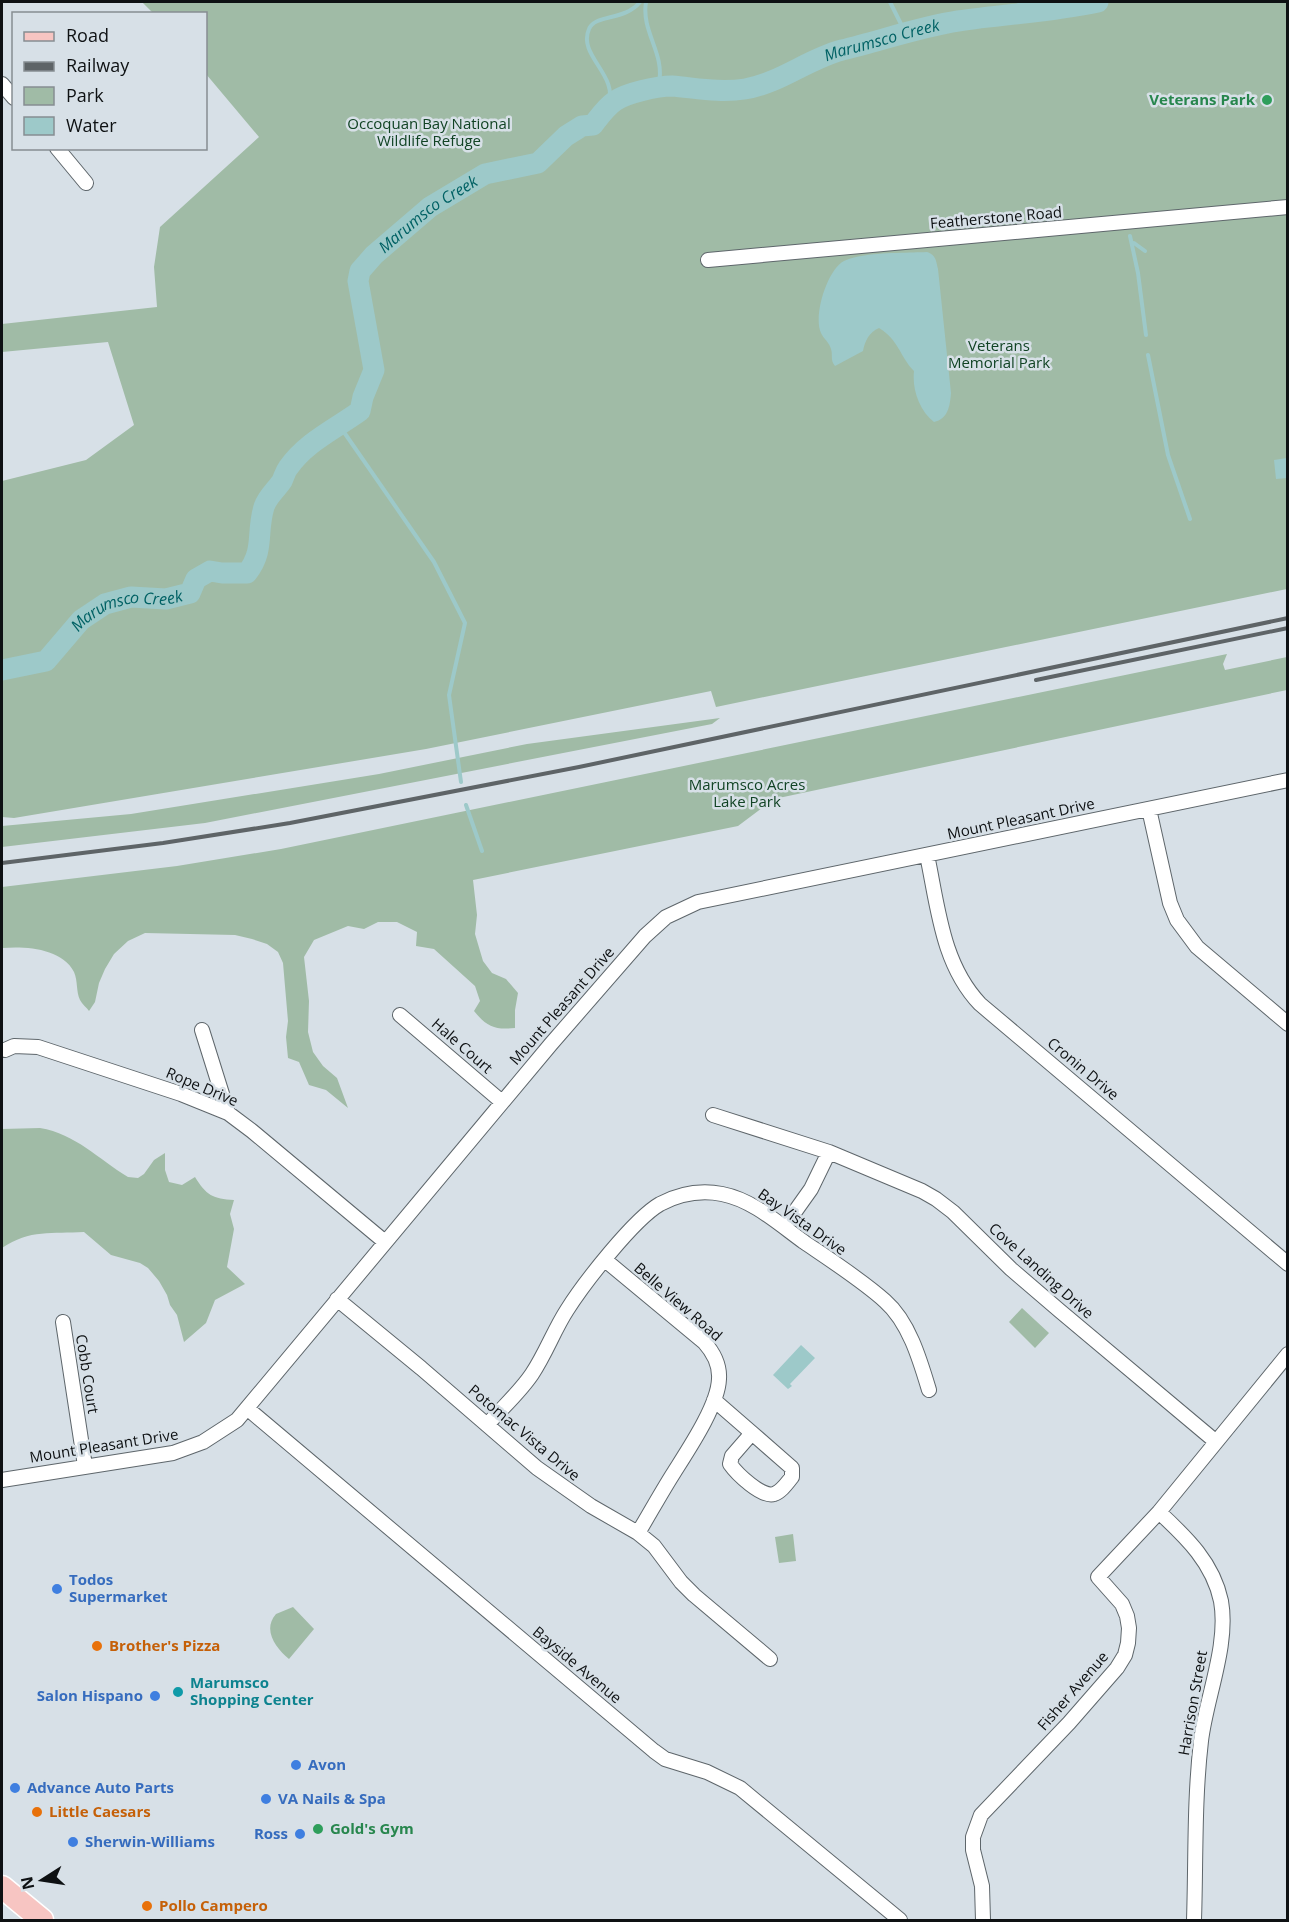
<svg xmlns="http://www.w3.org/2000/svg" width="1289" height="1922" font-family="'Open Sans',sans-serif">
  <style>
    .green { fill: #a0bba6 }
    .water { fill: #9dc9c9 }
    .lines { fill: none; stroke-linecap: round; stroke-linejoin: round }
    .stream { stroke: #9dc9c9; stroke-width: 4 }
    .river { stroke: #9dc9c9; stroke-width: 21 }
    .minor-casing { stroke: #5e666b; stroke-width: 16 }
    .primary-casing { stroke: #fff; stroke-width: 25 }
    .minor { stroke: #fff; stroke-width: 14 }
    .primary { stroke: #f7c5c2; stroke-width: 22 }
    .rail { stroke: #5e6467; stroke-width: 4 }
    .leisure-dot { fill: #2e9e5b; stroke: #d7e0e7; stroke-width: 2 }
    .shop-dot { fill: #3f7fe0; stroke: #d7e0e7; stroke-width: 2 }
    .food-dot { fill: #e8710a; stroke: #d7e0e7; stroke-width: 2 }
    .culture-dot { fill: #0f9aa8; stroke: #d7e0e7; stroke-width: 2 }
    .labels { text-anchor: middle; stroke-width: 5; stroke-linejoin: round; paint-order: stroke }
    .leisure-label { font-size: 15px; font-weight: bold; fill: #27864d; stroke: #d7e0e7; text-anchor: end }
    .park-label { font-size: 15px; fill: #114324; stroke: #d7e0e7 }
    .street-label { font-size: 15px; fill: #0e1113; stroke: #d7e0e7 }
    .shop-label { font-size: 15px; font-weight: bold; fill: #366cbe; stroke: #d7e0e7; text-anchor: start }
    .food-label { font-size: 15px; font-weight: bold; fill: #c56008; stroke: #d7e0e7; text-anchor: start }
    .culture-label { font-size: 15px; font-weight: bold; fill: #0d838f; stroke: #d7e0e7; text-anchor: start }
    .water-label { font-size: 16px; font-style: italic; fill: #006164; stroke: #d7e0e7 }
  </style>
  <rect width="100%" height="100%" fill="#d7e0e7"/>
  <path class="green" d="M142 2H1287V589L716 707 711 691 426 749 14 818 2 817V481L86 460 134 425 108 342 2 352V324L157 307 154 267 160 227 259 137 206 74V14L153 13Z
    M1227 654 1223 664 1225 670 1287 657V690L774 799 738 826 473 880 477 915 475 934 483 961 492 973 506 979 518 993 515 1010V1028C495 1030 487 1027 474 1011L480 1001 475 986 434 949 416 946 417 932 397 922H378L364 929 348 926 314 940 304 957 309 1001 308 1032 313 1052 323 1066 337 1078 348 1108 326 1090 309 1085 299 1062 288 1058 286 1037 288 1021 283 963 278 952 267 944 252 939 235 935 145 933 128 941 114 954 105 969 99 983 95 1002 89 1011C87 1008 82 1004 80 1000 76 992 78 981 74 972 62 948 25 946 2 948V887L177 866 281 849Z
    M720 718 712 724 205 823 2 847V826L131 814 379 774 527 744Z
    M40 1128C76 1134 98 1159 128 1177L138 1178 144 1174 154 1160 165 1153V1170L169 1182 182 1185 195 1177C206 1195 213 1199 234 1200L230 1214 234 1229 227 1267 245 1284 215 1300 206 1323 184 1342 177 1315 170 1305 167 1295 159 1281 148 1268 140 1263 111 1255 84 1232C52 1234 30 1229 2 1248V1129Z
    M1022 1308 1049 1333 1035 1348 1009 1322Z
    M793 1534 796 1561 779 1563 775 1537Z
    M293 1607 314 1629 289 1659C276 1648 262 1630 276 1614Z"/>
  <path class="water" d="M927 252C936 255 936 261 938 269L951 393C950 406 948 419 934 422 919 410 912 389 914 371 900 357 899 340 879 328 869 332 865 341 863 351L835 366C830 360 833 355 831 349 829 342 823 338 821 333 813 316 827 270 844 261 861 252 907 253 927 252Z
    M1287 458V478L1276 479 1274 460Z
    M801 1345 815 1358 790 1384 792 1386 788 1389 773 1375Z"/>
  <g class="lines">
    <path class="stream" d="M646 2C641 32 665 53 659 83L650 89
      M890 2 901 24 912 32
      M1038 11 1041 2
      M608 106C620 75 577 56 589 29 595 14 625 21 640 2
      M1130 236 1138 273 1146 335
      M1134 243 1145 251
      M1148 355 1168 455 1190 519
      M339 425 434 562 465 623 449 695 461 782
      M466 805 482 851"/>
    <path class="river" id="s1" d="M2 670 46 661 81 620 105 604 131 597 166 599 190 593 196 579 210 571 222 573H247C265 550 256 533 264 507 267 497 276 490 282 481 284 477 285 472 288 468 306 442 335 429 360 411L363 397 374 370 358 281 360 271 374 255 430 207 485 174 538 163 566 136 582 126 593 125C600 116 606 107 615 101 626 93 658 86 672 86 696 88 720 93 745 89 780 83 808 59 842 50 880 41 919 27 958 21 1004 14 1052 12 1098 2"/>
    <defs>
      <path id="minor" d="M2 84 14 98
        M57 148 86 183
        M708 260 1288 207
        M1149 809 1170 903 1177 920 1197 947 1288 1024
        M927 855C938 907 942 964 980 1004L1288 1264
        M400 1015 502 1102
        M202 1030 228 1113
        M5 1050 14 1046 38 1047 181 1094 228 1113 252 1131 385 1242
        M713 1115 829 1152 922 1191 936 1199 953 1212 1011 1269 1060 1311 1215 1441
        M784 1227 811 1189 829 1152
        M605 1260 704 1342C713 1352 720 1364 719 1379 718 1406 688 1450 673 1474 661 1493 650 1513 638 1533
        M337 1299 421 1368 537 1468 591 1506 638 1533 654 1546 681 1582 694 1595 770 1659
        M63 1322 85 1466
        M714 1400 752 1433
        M248 1409 654 1751 665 1759 707 1772 740 1788 900 1920
        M487 1425C502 1408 520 1392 532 1374 546 1353 554 1330 567 1310 584 1283 634 1219 660 1204 679 1194 701 1190 722 1194 753 1200 779 1224 804 1242 829 1259 863 1281 885 1301 909 1322 920 1360 929 1390
        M752 1433 792 1468V1477C787 1483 781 1492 774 1494 762 1498 737 1474 730 1464L732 1456Z
        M2 1480 173 1453 203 1442 237 1420 551 1044 645 936 666 917 698 902 1288 780
        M1159 1512C1187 1538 1213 1563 1221 1601 1229 1645 1206 1698 1201 1741 1194 1801 1196 1861 1194 1920
        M983 1920 982 1886 973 1850V1837L981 1815 1069 1723 1117 1668 1125 1655 1128 1643 1129 1628 1127 1616 1122 1604 1098 1577 1159 1512 1288 1354"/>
      <path id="primary" d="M2 1887 42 1920"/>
    </defs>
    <use href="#minor" class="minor-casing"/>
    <use href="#primary" class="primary-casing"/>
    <use href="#minor" class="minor"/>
    <use href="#primary" class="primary"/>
    <path class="rail" d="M1036 680 1288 628
      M2 863 163 843 290 823 579 767 1288 618"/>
  </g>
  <g class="leisure-dot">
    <circle cx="1267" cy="100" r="6"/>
    <circle cx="318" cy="1829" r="6"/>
  </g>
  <g class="shop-dot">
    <circle cx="57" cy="1589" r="6"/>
    <circle cx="155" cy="1696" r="6"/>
    <circle cx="296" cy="1765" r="6"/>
    <circle cx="15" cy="1788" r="6"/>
    <circle cx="266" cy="1799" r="6"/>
    <circle cx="300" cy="1834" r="6"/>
    <circle cx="73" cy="1842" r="6"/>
  </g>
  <g class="food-dot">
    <circle cx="97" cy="1646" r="6"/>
    <circle cx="37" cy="1812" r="6"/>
    <circle cx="147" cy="1906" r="6"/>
  </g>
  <circle class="culture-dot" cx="178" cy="1692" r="6"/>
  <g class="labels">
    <g class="leisure-label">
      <text x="1255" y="105">Veterans Park</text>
      <text x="330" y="1834" text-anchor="start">Gold's Gym</text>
    </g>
    <g class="park-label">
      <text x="429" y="129">Occoquan Bay National<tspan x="429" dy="17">Wildlife Refuge</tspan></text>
      <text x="999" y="351">Veterans<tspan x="999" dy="17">Memorial Park</tspan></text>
      <text x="747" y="790">Marumsco Acres<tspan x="747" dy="17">Lake Park</tspan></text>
    </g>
    <g class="street-label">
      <text transform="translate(996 218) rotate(-5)" y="5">Featherstone Road</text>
      <text transform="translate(1021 819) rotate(-12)" y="5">Mount Pleasant Drive</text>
      <text transform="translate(562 1006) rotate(-49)" y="5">Mount Pleasant Drive</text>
      <text transform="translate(462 1046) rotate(41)" y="5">Hale Court</text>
      <text transform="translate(1083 1069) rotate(40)" y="5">Cronin Drive</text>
      <text transform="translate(202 1087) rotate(23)" y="5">Rope Drive</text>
      <text transform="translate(802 1222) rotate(35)" y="5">Bay Vista Drive</text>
      <text transform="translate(1041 1271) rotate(42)" y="5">Cove Landing Drive</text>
      <text transform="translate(678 1302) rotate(41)" y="5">Belle View Road</text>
      <text transform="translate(87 1374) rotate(81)" y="5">Cobb Court</text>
      <text transform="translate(524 1433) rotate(40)" y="5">Potomac Vista Drive</text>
      <text transform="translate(104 1446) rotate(-9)" y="5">Mount Pleasant Drive</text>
      <text transform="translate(577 1665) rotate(40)" y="5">Bayside Avenue</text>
      <text transform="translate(1073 1691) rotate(-49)" y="5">Fisher Avenue</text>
      <text transform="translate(1193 1703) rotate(-80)" y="5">Harrison Street</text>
    </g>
    <g class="shop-label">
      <text x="69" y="1585">Todos<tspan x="69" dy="17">Supermarket</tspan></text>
      <text x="143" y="1701" text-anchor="end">Salon Hispano</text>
      <text x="308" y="1770">Avon</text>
      <text x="27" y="1793">Advance Auto Parts</text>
      <text x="278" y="1804">VA Nails &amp; Spa</text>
      <text x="288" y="1839" text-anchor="end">Ross</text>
      <text x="85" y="1847">Sherwin-Williams</text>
    </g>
    <g class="food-label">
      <text x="109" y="1651">Brother's Pizza</text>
      <text x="49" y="1817">Little Caesars</text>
      <text x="159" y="1911">Pollo Campero</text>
    </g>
    <g class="culture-label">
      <text x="190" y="1688">Marumsco<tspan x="190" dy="17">Shopping Center</tspan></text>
    </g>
    <g class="water-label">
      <text dy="6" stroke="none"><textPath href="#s1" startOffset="1228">Marumsco Creek</textPath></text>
      <text dy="6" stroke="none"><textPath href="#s1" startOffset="724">Marumsco Creek</textPath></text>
      <text dy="6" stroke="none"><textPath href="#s1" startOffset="147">Marumsco Creek</textPath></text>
    </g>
  </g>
  <rect width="1289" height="1922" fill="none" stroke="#0e1113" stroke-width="6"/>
  <rect x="12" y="12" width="195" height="138" fill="#d7e0e7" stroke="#878d92" stroke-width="1.5"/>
  <rect x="24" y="32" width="30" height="9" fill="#f7c5c2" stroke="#878d92" stroke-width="1.5"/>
  <text x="66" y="42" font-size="18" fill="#0e1113">Road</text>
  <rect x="24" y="62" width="30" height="9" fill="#5e6467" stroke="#878d92" stroke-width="1.5"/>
  <text x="66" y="72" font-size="18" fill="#0e1113">Railway</text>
  <rect x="24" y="87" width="30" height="18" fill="#a0bba6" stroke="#878d92" stroke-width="1.5"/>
  <text x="66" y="102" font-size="18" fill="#0e1113">Park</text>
  <rect x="24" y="117" width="30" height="18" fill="#9dc9c9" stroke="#878d92" stroke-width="1.5"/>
  <text x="66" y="132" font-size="18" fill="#0e1113">Water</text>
  <g transform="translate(42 1880) rotate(258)" stroke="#d7e0e7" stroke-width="4.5" paint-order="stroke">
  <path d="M0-4.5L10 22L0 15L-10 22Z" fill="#0e1113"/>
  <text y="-9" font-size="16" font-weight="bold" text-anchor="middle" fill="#0e1113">N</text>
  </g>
</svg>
